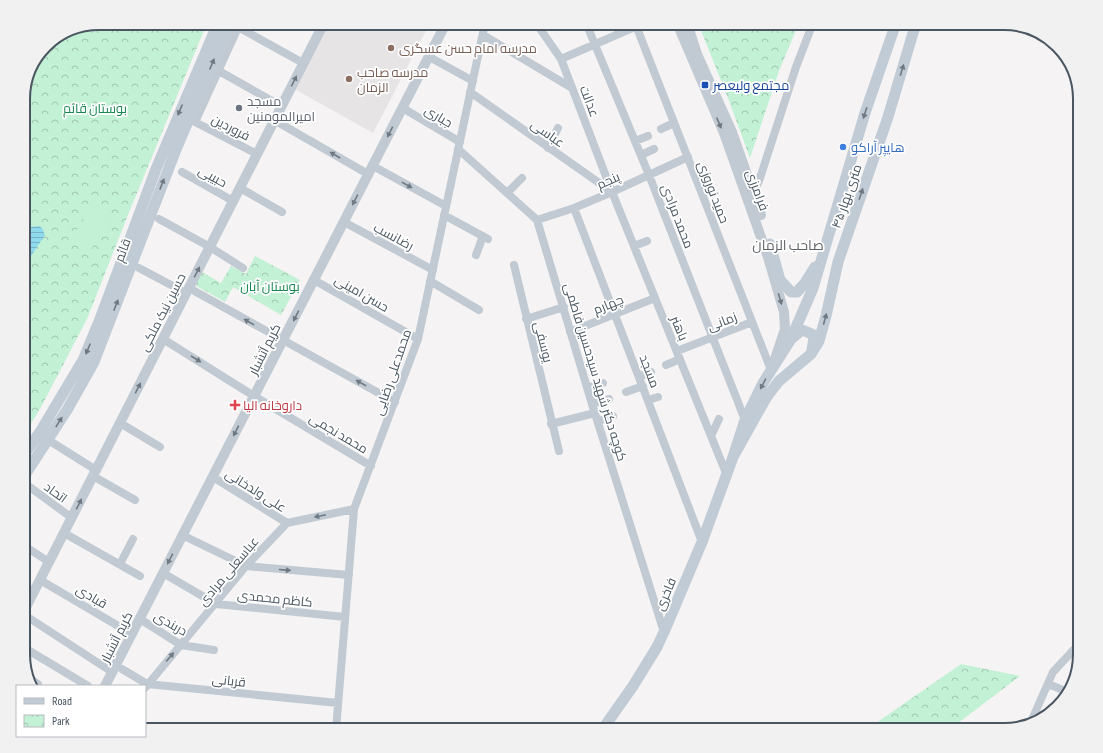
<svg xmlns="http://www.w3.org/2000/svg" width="1103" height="753" font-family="'Sofia Sans Condensed',Cairo,sans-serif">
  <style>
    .education { fill: #e6e4e5 }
    .park { fill: url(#park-crowns) }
    .pitch { fill: #c3f1d5 }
    .water { fill: url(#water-rules) }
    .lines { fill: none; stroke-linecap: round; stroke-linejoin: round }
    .minor { stroke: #c1cad2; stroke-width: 8 }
    .tertiary { stroke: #c1cad2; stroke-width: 10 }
    .secondary { stroke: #c1cbd6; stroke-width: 11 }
    .oneway { fill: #6e7984 }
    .oneway2 { fill: #6e7983 }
    .education-dot { fill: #8d6e63; stroke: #fff; stroke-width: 1.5 }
    .transit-dot { fill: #1a4fb4; stroke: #fff; stroke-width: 1.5 }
    .worship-dot { fill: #6b7280; stroke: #fff; stroke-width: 1.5 }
    .shop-dot { fill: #3f7fe0; stroke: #fff; stroke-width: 1.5 }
    .health-dot { fill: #e0444e; stroke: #fff; stroke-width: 1.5 }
    .labels { text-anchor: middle; stroke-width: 3.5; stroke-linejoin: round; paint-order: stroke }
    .education-label { font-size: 13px; fill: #785e54; stroke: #fff; text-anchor: start }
    .transit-label { font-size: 13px; fill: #164399; stroke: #fff; text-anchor: start }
    .worship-label { font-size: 13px; fill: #5b616d; stroke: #fff; text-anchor: start }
    .street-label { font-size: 13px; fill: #4a5661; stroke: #fff }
    .park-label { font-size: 13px; fill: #17864f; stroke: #fff }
    .shop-label { font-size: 13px; fill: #366cbe; stroke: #fff; text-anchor: start }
    .health-label { font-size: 13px; fill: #be3a42; stroke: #fff; text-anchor: start }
    .neighbourhood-label { font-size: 14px; fill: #5f6368; stroke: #fff }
    .rim { fill: none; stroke: #4a5661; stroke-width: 2 }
  </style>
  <defs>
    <pattern id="park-crowns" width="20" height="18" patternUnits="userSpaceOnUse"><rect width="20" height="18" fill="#c3f1d5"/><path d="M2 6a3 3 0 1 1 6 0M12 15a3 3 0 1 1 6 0" fill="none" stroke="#a0c6b0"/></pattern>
    <pattern id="water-rules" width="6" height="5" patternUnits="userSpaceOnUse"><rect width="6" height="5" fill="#90daee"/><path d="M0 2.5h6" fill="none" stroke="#78b4c4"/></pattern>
  </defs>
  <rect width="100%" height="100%" fill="#f5f3f3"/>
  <path class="education" d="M326 23H430L373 133 293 88Z"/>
  <path class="park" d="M99 23H207L128 215 87 319 40 409 23 436V95L46 45 70 29Z
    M698 23H799L779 71 750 158 728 98Z
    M255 256 300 280 281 315 233 287 225 302 193 284 200 271 221 283 231 266 246 274Z
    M961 664 1020 676 949 730H866Z"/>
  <path class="pitch" d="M94 203 112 215 91 250 72 238Z"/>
  <path class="water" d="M39 226 42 228 45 235 23 268V228Z"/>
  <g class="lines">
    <path class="minor" d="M240 23 195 122 257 154
      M536 23 561 59 612 192 726 473
      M586 23 649 175 745 420
      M635 23 771 370
      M238 27 303 63
      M483 35 572 88
      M433 59 473 81
      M561 59 637 26
      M219 71 281 106
      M470 92 612 192
      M406 110 460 142
      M274 120 368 174
      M661 129 674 123
      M635 141 648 136
      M548 148 558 128
      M458 149 537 220 592 404 664 632
      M641 155 654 149
      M373 166 446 206
      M182 172 233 201
      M240 188 282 212
      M507 193 522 178
      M753 193 759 181 796 67 813 23
      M574 208 702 542
      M444 215 488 239
      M159 219 210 247 243 268
      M537 220 574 208 612 192 688 157
      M344 222 433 270
      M634 246 647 241
      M476 255 483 236
      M514 265 559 451
      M139 268 186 293
      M314 280 418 339
      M430 281 479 310
      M189 288 395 402
      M526 319 564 307
      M570 332 655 298
      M163 339 254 396 371 466
      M677 351 752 322
      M666 365 680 359
      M639 377 651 372
      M588 388 603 383
      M626 392 643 386
      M648 400 658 397
      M592 404 609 399
      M598 421 613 416
      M120 423 160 447
      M551 424 595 413
      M711 436 719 419
      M53 443 96 470
      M93 476 135 500
      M213 477 287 523
      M27 485 72 518
      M64 533 140 576
      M182 535 246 566 349 575
      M23 545 49 562
      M120 564 133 539
      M163 573 216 604 345 617
      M40 580 132 634
      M23 614 112 672
      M140 619 181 645 214 650
      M23 647 88 686
      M122 669 147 684 338 703
      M29 678 38 684
      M1048 684 1068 692
      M145 688 246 566 287 523 354 509
      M1030 724 1053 672 1080 643
      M336 730 354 509 418 339 485 23"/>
    <path class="tertiary" d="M677 23 724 133 768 257 784 312 785 329 774 362
      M687 23 697 54 732 132 761 215
      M23 613 324 23
      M105 686 446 23"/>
    <path class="secondary" d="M896 23 865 113 813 288 791 339 763 383 745 420 733 457 766 398 779 381 811 354 819 341 826 316 838 262 888 117 916 23
      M770 244 780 280 791 292H797L805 283 815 267
      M791 339 802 330 812 334 814 338 812 350
      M23 456 40 432 83 360 100 319 156 169 218 23
      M23 478 67 410 94 362 177 147 230 23
      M602 730 633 686 657 647 664 632 702 542 733 457"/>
  </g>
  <defs><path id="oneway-solid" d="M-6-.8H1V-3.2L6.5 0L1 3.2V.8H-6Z"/></defs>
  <g class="oneway">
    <use href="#oneway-solid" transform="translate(212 64) rotate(-67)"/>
    <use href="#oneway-solid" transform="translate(902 70) rotate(-73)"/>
    <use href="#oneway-solid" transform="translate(180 110) rotate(113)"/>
    <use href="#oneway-solid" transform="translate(865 113) rotate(108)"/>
    <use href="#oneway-solid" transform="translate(162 184) rotate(-69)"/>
    <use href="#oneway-solid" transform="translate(861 194) rotate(-71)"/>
    <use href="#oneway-solid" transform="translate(116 305) rotate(-69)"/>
    <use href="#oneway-solid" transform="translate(825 319) rotate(-75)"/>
    <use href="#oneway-solid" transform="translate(88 349) rotate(113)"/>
    <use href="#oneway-solid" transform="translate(763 384) rotate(118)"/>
    <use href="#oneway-solid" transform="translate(59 422) rotate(-58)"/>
  </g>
  <g class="oneway2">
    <use href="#oneway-solid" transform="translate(294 81) rotate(-63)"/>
    <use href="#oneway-solid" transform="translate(719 123) rotate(67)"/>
    <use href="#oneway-solid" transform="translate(390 132) rotate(117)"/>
    <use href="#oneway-solid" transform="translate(335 155) rotate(-150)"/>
    <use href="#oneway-solid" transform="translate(407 185) rotate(29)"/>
    <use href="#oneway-solid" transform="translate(355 200) rotate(117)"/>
    <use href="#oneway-solid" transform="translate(197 272) rotate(-63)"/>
    <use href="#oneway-solid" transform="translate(780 299) rotate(74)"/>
    <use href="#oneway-solid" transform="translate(296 316) rotate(117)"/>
    <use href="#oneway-solid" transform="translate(249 322) rotate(-151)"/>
    <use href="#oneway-solid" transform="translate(196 359) rotate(32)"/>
    <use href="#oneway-solid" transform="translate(361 383) rotate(-151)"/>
    <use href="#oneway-solid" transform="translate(138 388) rotate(-63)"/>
    <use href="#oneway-solid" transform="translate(236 431) rotate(117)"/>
    <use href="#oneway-solid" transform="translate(79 504) rotate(-63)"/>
    <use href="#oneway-solid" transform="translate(320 516) rotate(168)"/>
    <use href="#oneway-solid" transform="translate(170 559) rotate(117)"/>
    <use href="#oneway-solid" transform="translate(285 570) rotate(5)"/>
    <use href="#oneway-solid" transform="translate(170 657) rotate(-50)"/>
  </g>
  <g class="education-dot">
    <circle cx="391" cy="48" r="4"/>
    <circle cx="349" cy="79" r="4"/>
  </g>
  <rect class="transit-dot" x="701" y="81" width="8" height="8" rx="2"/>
  <circle class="worship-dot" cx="239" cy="108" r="4"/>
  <circle class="shop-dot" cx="843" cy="147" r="4"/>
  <path class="health-dot" d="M233 399h4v4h4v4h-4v4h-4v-4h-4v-4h4z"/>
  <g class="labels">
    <g class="education-label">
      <text x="399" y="53">مدرسه امام حسن عسگری</text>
      <text x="357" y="77">مدرسه صاحب<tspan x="357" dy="15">الزمان</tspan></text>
    </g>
    <g class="transit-label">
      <text x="713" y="90">مجتمع ولیعصر</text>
    </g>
    <g class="worship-label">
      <text x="247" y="106">مسجد<tspan x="247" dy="15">امیرالمومنین</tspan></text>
    </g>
    <g class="street-label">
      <text transform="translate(590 101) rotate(69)" y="5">عدالت</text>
      <text transform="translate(439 116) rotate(31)" y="5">جباری</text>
      <text transform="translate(231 127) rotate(27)" y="5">فروردین</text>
      <text transform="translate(548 133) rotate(35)" y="5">عباسی</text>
      <text transform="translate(213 176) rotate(29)" y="5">حبیبی</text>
      <text transform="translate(608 180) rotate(-24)" y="5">پنجم</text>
      <text transform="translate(758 190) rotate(70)" y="5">فرامرزی</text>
      <text transform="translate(714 192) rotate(69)" y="5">حمید نوروزی</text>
      <text transform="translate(846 196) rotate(-71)" y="5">۴۵ متری بهار</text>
      <text transform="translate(678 216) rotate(69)" y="5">محمد مرادی</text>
      <text transform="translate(394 236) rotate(28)" y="5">رضانسب</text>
      <text transform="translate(122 250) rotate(-69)" y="5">قائم</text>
      <text transform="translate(362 293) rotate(30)" y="5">حسن امینی</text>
      <text transform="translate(608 304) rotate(-22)" y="5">چهارم</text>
      <text transform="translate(162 312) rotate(-63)" y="5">حسین نیک ملکی</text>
      <text transform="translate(722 321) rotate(-21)" y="5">زمانی</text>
      <text transform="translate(680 328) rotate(68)" y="5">باهنر</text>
      <text transform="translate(544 342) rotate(76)" y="5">یوسفی</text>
      <text transform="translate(264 349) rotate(-63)" y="5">کریم آتشبار</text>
      <text transform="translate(650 371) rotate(69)" y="5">مسجد</text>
      <text transform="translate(392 372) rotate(-71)" y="5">محمدعلی رضایی</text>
      <text transform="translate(596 372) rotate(73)" y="5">کوچه دکتر شهید سیدحسین فاطمی</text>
      <text transform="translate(339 433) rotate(31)" y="5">محمد نجمی</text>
      <text transform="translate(256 490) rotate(32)" y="5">علی ولدخانی</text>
      <text transform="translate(56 492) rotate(36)" y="5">اتحاد</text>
      <text transform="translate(228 571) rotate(-50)" y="5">عباسعلی مرادی</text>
      <text transform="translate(665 594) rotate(-67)" y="5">فاخری</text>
      <text transform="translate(92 596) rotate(31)" y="5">قبادی</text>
      <text transform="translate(275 598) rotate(6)" y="5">کاظم محمدی</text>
      <text transform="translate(171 623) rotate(30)" y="5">دربندی</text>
      <text transform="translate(116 637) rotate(-63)" y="5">کریم آتشبار</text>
      <text transform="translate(229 680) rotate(6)" y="5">قربانی</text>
    </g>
    <g class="park-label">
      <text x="95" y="113">بوستان قائم</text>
      <text x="270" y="291">بوستان آبان</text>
    </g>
    <g class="shop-label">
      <text x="851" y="152">هایپر آراکو</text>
    </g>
    <g class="health-label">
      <text x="243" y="410">داروخانه الیا</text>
    </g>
    <g class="neighbourhood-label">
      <text x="788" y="250">صاحب الزمان</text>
    </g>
  </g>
  <path d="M0 0H1103V753H0ZM99 30H1004A69 69 0 0 1 1073 99V654A69 69 0 0 1 1004 723H99A69 69 0 0 1 30 654V99A69 69 0 0 1 99 30Z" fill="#f1f1f2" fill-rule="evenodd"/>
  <path class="rim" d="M99 30H1004A69 69 0 0 1 1073 99V654A69 69 0 0 1 1004 723H99A69 69 0 0 1 30 654V99A69 69 0 0 1 99 30Z"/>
  <rect x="16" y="685" width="130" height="52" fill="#ffffff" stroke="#b7bbc0"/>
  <rect x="24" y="698" width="20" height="6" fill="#c1cbd6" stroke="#b7bbc0"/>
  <text x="52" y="705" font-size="12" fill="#4a5661">Road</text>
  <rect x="24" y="715" width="20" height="12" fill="url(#park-crowns)" stroke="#b7bbc0"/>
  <text x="52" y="725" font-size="12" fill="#4a5661">Park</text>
</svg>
